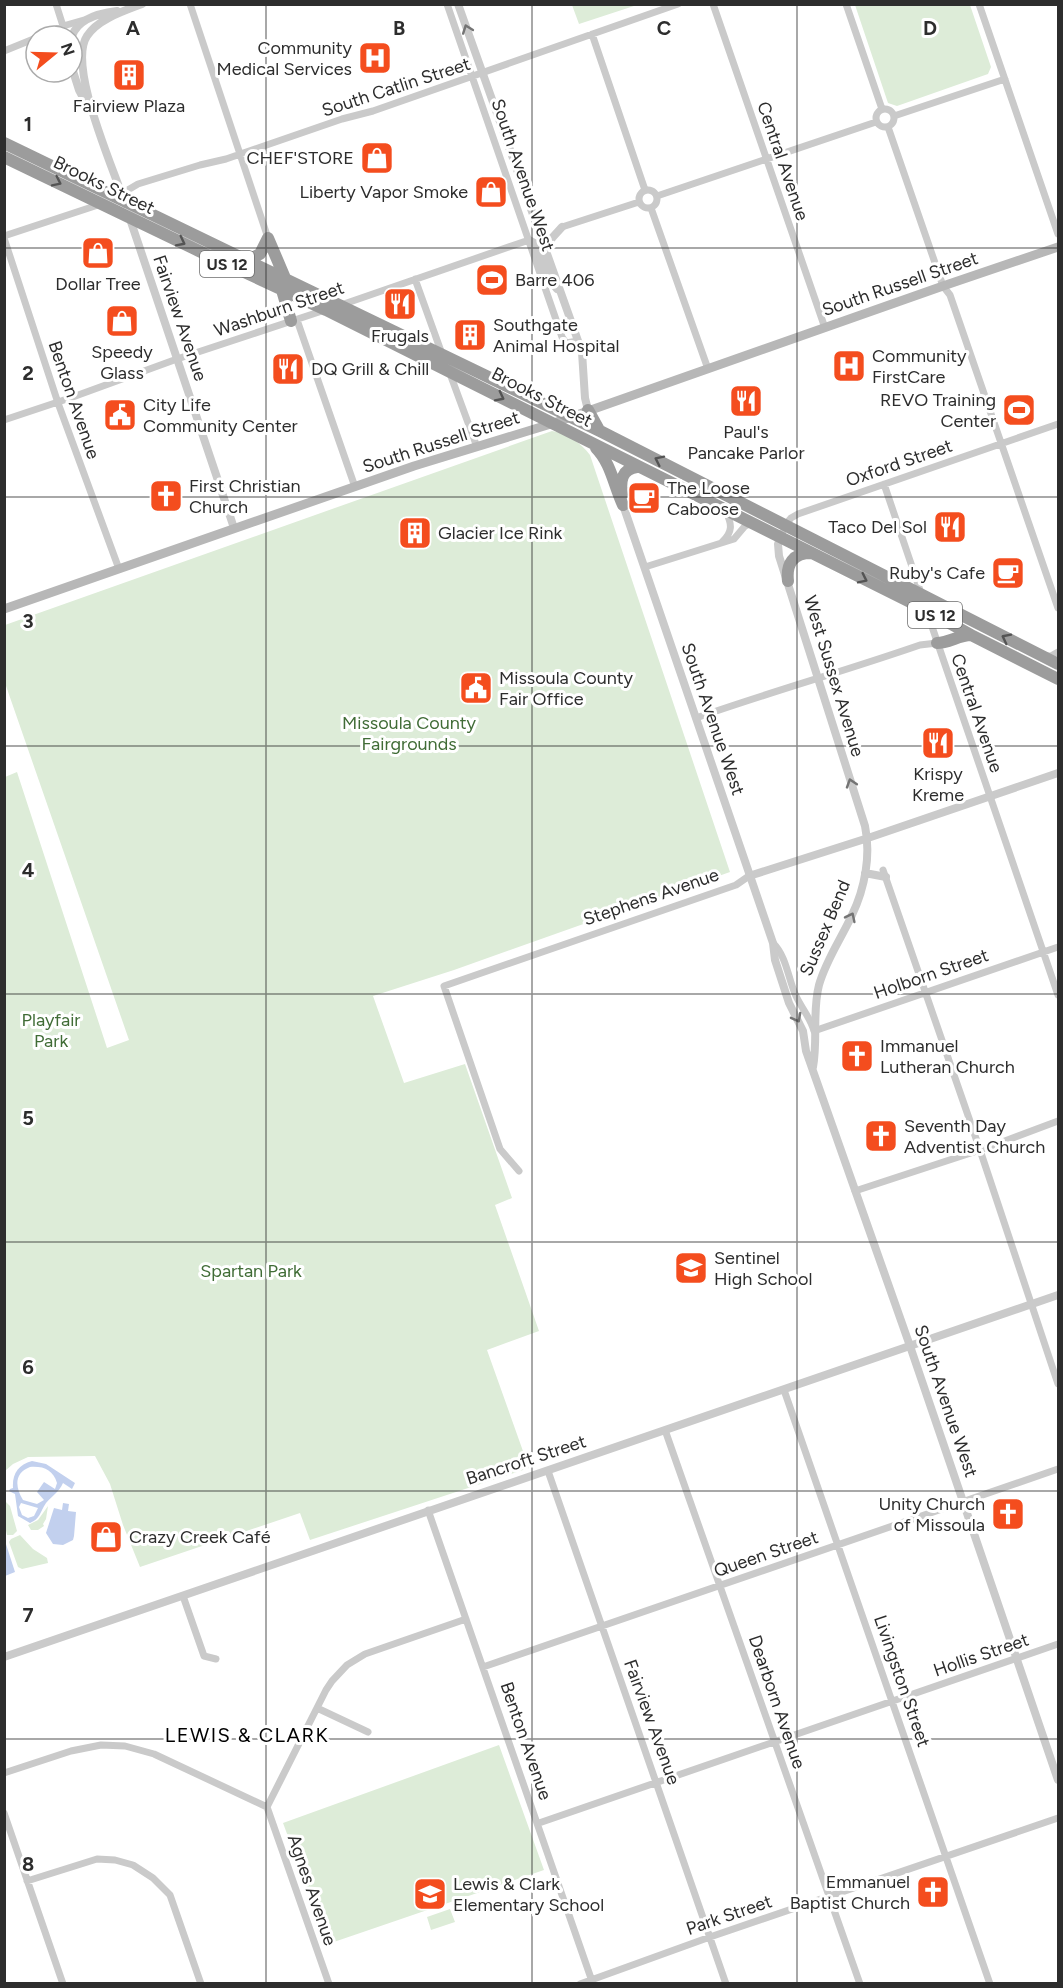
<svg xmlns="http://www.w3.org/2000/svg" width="1063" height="1988" font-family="Figtree,sans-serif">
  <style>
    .green { fill: #ddecd8 }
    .water { fill: #c2d0ee; fill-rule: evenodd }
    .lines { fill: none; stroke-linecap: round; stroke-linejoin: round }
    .minor { stroke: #cacaca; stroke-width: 7 }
    .tertiary { stroke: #cacaca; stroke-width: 8 }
    .secondary { stroke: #b7b7b7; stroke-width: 9 }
    .trunk { stroke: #9c9c9c; stroke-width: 12 }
    .oneway { stroke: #747474 }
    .oneway2 { stroke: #545454 }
    .grid { fill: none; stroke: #2d2d2d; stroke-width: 1.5; stroke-opacity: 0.55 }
    .labels { text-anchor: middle; stroke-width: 6; stroke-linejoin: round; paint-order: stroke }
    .shield { fill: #fff; stroke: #6c6c6c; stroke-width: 1.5 }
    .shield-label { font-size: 16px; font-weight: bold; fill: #2d2d2d }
    .poi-label { font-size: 18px; fill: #2d2d2d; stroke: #fff; text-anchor: start }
    .street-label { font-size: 18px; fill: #2d2d2d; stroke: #fff }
    .park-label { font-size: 18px; fill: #406c36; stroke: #fff }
    .neighbourhood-label { font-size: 20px; letter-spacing: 1.5px; fill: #000; stroke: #fff }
    .grid-label { font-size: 20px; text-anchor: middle; font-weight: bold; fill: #2d2d2d; stroke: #fff; stroke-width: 6; stroke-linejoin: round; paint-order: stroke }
  </style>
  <rect width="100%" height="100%" fill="#fff"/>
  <path class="green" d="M572 5V4L637 5 579 24Z
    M855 5H970L991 67 988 74 897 106 888 103Z
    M552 431C568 434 580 442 590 455L730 872 454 970 373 996 404 1083 465 1064 512 1198 495 1205 539 1331 487 1350 529 1468 310 1540 300 1513 140 1567 123 1525 110 1484 95 1456 28 1457 13 1464 5 1471V777L17 772 107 1048 129 1040 5 683V625Z
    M5 1501 10 1506 17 1531 13 1535H7L5 1526Z
    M48 1506 46 1519 43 1524 44 1526 38 1530H31L28 1525 38 1520Z
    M20 1535 33 1549 47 1558 48 1563 22 1569 18 1567 9 1542 11 1539Z
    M499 1745 544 1870 328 1944 283 1823Z
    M450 1909 455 1922 431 1930 427 1917Z"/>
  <path class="water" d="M32 1461 46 1464 75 1483 72 1489 63 1483C59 1492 52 1496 46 1503 40 1512 40 1519 30 1523L18 1516 15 1494 9 1491 10 1489 13 1488C12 1474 18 1465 32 1461ZM30 1467C44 1466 53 1470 57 1483L55 1489 44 1482 37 1492 44 1500 37 1504 23 1500C15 1487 14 1473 30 1467ZM21 1503 38 1508 34 1516 28 1518 22 1515 19 1507Z
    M63 1503 69 1504 68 1511 76 1512 74 1536 73 1540 63 1545 53 1544 46 1533 54 1508 62 1510Z
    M5 1541 15 1572 5 1576H4Z"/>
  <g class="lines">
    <path class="minor" d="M56 4 63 26
      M190 4 268 238
      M447 4 562 337 566 343 578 341
      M713 4 825 328
      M846 4 882 109
      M979 4 1058 234
      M592 34 645 190
      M40 36 63 26 84 20
      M4 51 36 38
      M876 118a9 9 0 1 1 18 0a9 9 0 1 1-18 0Z
      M894 116 1005 79
      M888 127 943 286 950 295 1058 608
      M639 199a9 9 0 1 1 18 0a9 9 0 1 1-18 0Z
      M121 194 138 184 200 165 226 159 342 119 373 111 678 4
      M657 196 876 122
      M651 208 708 369
      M562 227 639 202
      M4 236 101 204
      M4 238 58 403 119 569
      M415 279 442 354
      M341 305 529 240
      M297 320 355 487
      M449 371 477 447
      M4 420 70 398 177 359 325 310
      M884 484 921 593
      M786 524 791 518 798 514 1058 424
      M722 542C733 532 732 524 726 512
      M645 567 734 539 745 526 751 523
      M927 612 1058 995
      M1044 656H1051L1058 652
      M696 718C770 692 845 671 920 645L937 643
      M883 870 980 1150 1058 1384
      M773 943C787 957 788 979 796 996 802 1009 810 1017 814 1031L1058 947
      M519 1171 500 1149 444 986 736 885 749 876
      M855 1191 989 1147 1058 1121
      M784 1390 990 1984
      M665 1430 860 1984
      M548 1471 726 1984
      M428 1510 593 1984
      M183 1596 204 1656 216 1659
      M483 1667 1058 1469
      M317 1708 368 1732
      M4 1773 71 1751 101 1745 125 1746 154 1754 267 1807
      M267 1807 326 1690 332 1681 347 1665 365 1654 466 1619
      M267 1807 329 1984
      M4 1813 63 1984
      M539 1823 1058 1644
      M27 1881 97 1859 115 1860 133 1865 153 1878 170 1895 201 1984
      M580 1984 710 1937 1058 1818"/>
    <path class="tertiary" d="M458 4 582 352 585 398 588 410
      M72 36C78 19 100 13 117 11
      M72 68 79 90 87 105
      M125 204C114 169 67 66 87 36 98 19 124 11 142 4
      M129 216 234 528
      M529 240 536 244 549 279 557 289
      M547 251 552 238 562 227
      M623 505 773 943 775 960 789 1003 803 1031 806 1051 910 1346 1058 1780
      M782 533 778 544 779 556 865 826C871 855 865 888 852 915 841 939 826 960 819 985 812 1012 818 1040 813 1067
      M865 873 886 877
      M749 876 868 838 1058 773
      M4 1657 1058 1295"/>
    <path class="secondary" d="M4 609 414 466 554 423 943 286 1058 247"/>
    <path class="trunk" d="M4 143 600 431 1058 664
      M4 157 199 251 326 310 926 610 971 635 1058 679
      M268 238 285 278
      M248 260 260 254 268 238
      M282 290 291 321
      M588 410 599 430
      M596 448C611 463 614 486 623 505
      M622 495C620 482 621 469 637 467
      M788 581C786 564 793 553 811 553
      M937 643C949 643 959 635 971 635"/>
  </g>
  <defs><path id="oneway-chevron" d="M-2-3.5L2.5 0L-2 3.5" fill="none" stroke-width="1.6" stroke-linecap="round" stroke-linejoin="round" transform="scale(1.5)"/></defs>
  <g class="oneway">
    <use href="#oneway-chevron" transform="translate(467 29) rotate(-110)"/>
    <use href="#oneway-chevron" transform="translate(851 783) rotate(-108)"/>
    <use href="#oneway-chevron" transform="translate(851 917) rotate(-64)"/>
    <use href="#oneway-chevron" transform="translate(797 1018) rotate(62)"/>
  </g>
  <g class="oneway2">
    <use href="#oneway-chevron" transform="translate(57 182) rotate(26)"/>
    <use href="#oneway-chevron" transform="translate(181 242) rotate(27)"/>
    <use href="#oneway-chevron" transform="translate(500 397) rotate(27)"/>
    <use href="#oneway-chevron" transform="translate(659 460) rotate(-154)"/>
    <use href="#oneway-chevron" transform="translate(863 579) rotate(26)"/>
    <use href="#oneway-chevron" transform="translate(1006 638) rotate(-153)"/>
  </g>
  <path class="grid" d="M266 4V1984M532 4V1984M797 4V1984M4 248H1058M4 497H1058M4 746H1058M4 994H1058M4 1242H1058M4 1491H1058M4 1739H1058"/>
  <defs>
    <symbol id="hospital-square" viewBox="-11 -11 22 22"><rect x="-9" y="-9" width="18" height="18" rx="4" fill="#f44d1e" stroke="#fff"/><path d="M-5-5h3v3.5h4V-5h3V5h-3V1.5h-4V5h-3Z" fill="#fff"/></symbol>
    <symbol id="building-square" viewBox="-11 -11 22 22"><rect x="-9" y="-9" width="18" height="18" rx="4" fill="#f44d1e" stroke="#fff"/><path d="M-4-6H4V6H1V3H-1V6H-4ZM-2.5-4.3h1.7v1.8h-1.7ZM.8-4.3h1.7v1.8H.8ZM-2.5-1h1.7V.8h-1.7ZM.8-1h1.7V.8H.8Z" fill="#fff"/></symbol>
    <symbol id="shop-square" viewBox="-11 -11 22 22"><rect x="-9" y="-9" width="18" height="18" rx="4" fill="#f44d1e" stroke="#fff"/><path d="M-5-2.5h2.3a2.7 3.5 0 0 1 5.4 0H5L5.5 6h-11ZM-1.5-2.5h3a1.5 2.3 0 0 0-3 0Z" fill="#fff"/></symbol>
    <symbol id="stadium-square" viewBox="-11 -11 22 22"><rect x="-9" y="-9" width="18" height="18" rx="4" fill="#f44d1e" stroke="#fff"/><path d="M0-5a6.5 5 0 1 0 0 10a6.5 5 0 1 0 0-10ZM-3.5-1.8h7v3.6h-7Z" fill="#fff"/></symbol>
    <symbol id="restaurant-square" viewBox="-11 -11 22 22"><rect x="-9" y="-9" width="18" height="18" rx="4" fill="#f44d1e" stroke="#fff"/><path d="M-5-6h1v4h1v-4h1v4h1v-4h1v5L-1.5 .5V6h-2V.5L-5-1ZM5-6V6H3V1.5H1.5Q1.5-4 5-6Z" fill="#fff"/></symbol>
    <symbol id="civic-square" viewBox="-11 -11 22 22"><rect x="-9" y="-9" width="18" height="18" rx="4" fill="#f44d1e" stroke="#fff"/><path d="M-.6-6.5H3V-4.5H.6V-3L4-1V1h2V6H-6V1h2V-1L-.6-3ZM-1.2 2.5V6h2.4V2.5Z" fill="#fff"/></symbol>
    <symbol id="church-square" viewBox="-11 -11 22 22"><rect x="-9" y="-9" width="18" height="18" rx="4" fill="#f44d1e" stroke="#fff"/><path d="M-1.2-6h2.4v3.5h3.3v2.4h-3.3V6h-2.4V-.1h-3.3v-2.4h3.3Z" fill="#fff"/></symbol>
    <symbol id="cafe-square" viewBox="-11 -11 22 22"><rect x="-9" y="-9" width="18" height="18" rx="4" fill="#f44d1e" stroke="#fff"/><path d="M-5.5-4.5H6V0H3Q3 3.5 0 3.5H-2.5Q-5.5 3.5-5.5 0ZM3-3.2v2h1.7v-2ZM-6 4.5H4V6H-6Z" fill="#fff"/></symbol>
    <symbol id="school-square" viewBox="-11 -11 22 22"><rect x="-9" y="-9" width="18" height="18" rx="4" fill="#f44d1e" stroke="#fff"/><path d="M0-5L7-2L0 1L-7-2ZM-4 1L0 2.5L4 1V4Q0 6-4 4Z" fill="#fff"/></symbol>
  </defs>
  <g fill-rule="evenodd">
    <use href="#hospital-square" x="356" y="39" width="38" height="38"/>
    <use href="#building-square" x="110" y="56" width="38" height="38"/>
    <use href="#shop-square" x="358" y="139" width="38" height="38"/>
    <use href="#shop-square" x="472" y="173" width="38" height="38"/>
    <use href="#shop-square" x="79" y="234" width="38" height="38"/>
    <use href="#stadium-square" x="473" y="261" width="38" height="38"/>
    <use href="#restaurant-square" x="381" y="285" width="38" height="38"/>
    <use href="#shop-square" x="103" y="302" width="38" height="38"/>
    <use href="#building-square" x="451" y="316" width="38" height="38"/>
    <use href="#hospital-square" x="830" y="347" width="38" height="38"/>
    <use href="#restaurant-square" x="269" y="350" width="38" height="38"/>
    <use href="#restaurant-square" x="727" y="382" width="38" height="38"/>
    <use href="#stadium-square" x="1000" y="391" width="38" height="38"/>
    <use href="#civic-square" x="101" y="396" width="38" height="38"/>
    <use href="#church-square" x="147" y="477" width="38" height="38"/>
    <use href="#cafe-square" x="625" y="479" width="38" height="38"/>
    <use href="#restaurant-square" x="931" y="508" width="38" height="38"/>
    <use href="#building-square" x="396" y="514" width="38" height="38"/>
    <use href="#cafe-square" x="989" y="554" width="38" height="38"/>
    <use href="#civic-square" x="457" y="669" width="38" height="38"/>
    <use href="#restaurant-square" x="919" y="724" width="38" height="38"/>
    <use href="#church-square" x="838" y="1037" width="38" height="38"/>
    <use href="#church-square" x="862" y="1117" width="38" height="38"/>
    <use href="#school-square" x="672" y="1249" width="38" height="38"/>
    <use href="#church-square" x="989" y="1495" width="38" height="38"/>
    <use href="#shop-square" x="87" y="1518" width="38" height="38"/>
    <use href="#church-square" x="914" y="1873" width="38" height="38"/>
    <use href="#school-square" x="411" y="1875" width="38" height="38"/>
  </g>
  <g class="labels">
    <g class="shield">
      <rect x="200" y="251" width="54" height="26" rx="4.5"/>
      <rect x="908" y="602" width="54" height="26" rx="4.5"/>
    </g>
    <g class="shield-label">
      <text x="227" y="270">US 12</text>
      <text x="935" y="621">US 12</text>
    </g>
    <g class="poi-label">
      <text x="352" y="54" text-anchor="end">Community<tspan x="352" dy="21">Medical Services</tspan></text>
      <text x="129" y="112" text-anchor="middle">Fairview Plaza</text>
      <text x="354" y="164" text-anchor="end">CHEF'STORE</text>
      <text x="468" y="198" text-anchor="end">Liberty Vapor Smoke</text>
      <text x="515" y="286">Barre 406</text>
      <text x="98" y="290" text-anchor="middle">Dollar Tree</text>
      <text x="493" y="331">Southgate<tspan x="493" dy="21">Animal Hospital</tspan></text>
      <text x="400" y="342" text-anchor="middle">Frugals</text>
      <text x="122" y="358" text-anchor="middle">Speedy<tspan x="122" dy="21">Glass</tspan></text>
      <text x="872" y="362">Community<tspan x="872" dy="21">FirstCare</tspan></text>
      <text x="311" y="375">DQ Grill &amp; Chill</text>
      <text x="996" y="406" text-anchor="end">REVO Training<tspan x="996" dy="21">Center</tspan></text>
      <text x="143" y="411">City Life<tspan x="143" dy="21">Community Center</tspan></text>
      <text x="746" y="438" text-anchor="middle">Paul's<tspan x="746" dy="21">Pancake Parlor</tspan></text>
      <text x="189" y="492">First Christian<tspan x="189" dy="21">Church</tspan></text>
      <text x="667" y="494">The Loose<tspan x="667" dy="21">Caboose</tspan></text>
      <text x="927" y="533" text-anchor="end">Taco Del Sol</text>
      <text x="438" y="539">Glacier Ice Rink</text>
      <text x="985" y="579" text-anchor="end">Ruby's Cafe</text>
      <text x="499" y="684">Missoula County<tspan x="499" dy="21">Fair Office</tspan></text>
      <text x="938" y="780" text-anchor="middle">Krispy<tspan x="938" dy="21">Kreme</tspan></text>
      <text x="880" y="1052">Immanuel<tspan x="880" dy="21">Lutheran Church</tspan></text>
      <text x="904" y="1132">Seventh Day<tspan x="904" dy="21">Adventist Church</tspan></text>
      <text x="714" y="1264">Sentinel<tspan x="714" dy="21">High School</tspan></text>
      <text x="985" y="1510" text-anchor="end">Unity Church<tspan x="985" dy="21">of Missoula</tspan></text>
      <text x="129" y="1543">Crazy Creek Café</text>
      <text x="910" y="1888" text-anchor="end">Emmanuel<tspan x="910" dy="21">Baptist Church</tspan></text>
      <text x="453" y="1890">Lewis &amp; Clark<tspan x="453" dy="21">Elementary School</tspan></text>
    </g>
    <g class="street-label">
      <text transform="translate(396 87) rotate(-18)" y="6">South Catlin Street</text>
      <text transform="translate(783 161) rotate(71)" y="6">Central Avenue</text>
      <text transform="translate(523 175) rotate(71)" y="6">South Avenue West</text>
      <text transform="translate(104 185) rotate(26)" y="6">Brooks Street</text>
      <text transform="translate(900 284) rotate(-19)" y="6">South Russell Street</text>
      <text transform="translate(279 309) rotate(-19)" y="6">Washburn Street</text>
      <text transform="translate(180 318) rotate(71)" y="6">Fairview Avenue</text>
      <text transform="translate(542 397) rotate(27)" y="6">Brooks Street</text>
      <text transform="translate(74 400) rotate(71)" y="6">Benton Avenue</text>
      <text transform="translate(441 442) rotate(-18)" y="6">South Russell Street</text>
      <text transform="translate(899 463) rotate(-19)" y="6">Oxford Street</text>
      <text transform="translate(834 676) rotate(73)" y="6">West Sussex Avenue</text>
      <text transform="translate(977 713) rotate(71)" y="6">Central Avenue</text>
      <text transform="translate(713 719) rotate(71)" y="6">South Avenue West</text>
      <text transform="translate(651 897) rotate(-19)" y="6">Stephens Avenue</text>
      <text transform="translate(825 928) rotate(-67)" y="6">Sussex Bend</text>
      <text transform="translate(931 974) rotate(-19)" y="6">Holborn Street</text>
      <text transform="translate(946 1401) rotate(71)" y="6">South Avenue West</text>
      <text transform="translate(526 1460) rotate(-18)" y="6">Bancroft Street</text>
      <text transform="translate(766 1554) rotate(-19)" y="6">Queen Street</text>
      <text transform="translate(981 1655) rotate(-19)" y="6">Hollis Street</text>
      <text transform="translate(902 1681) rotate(71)" y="6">Livingston Street</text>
      <text transform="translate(777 1702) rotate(71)" y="6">Dearborn Avenue</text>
      <text transform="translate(652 1722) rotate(70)" y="6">Fairview Avenue</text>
      <text transform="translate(526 1741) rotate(71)" y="6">Benton Avenue</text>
      <text transform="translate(312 1890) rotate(71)" y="6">Agnes Avenue</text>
      <text transform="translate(729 1915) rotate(-19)" y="6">Park Street</text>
    </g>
    <g class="park-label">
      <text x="409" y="729">Missoula County<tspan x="409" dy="21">Fairgrounds</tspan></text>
      <text x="51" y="1026">Playfair<tspan x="51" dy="21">Park</tspan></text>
      <text x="251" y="1277">Spartan Park</text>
    </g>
    <g class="neighbourhood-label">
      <text x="247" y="1742">LEWIS &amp; CLARK</text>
    </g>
  </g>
  <g class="grid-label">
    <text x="133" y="35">A</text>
    <text x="399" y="35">B</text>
    <text x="664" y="35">C</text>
    <text x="930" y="35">D</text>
    <text x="28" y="131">1</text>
    <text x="28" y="380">2</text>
    <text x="28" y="628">3</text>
    <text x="28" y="877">4</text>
    <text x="28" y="1125">5</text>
    <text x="28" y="1374">6</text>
    <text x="28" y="1622">7</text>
    <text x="28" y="1871">8</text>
  </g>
  <rect width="1063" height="1988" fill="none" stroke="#2d2d2d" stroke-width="12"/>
  <g transform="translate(54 54) rotate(71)"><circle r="28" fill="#ffffff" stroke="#ababab" stroke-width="1.5"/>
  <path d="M0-4.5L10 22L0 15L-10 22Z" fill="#f44d1e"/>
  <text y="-9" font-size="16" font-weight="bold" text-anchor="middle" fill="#2d2d2d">N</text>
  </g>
</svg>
